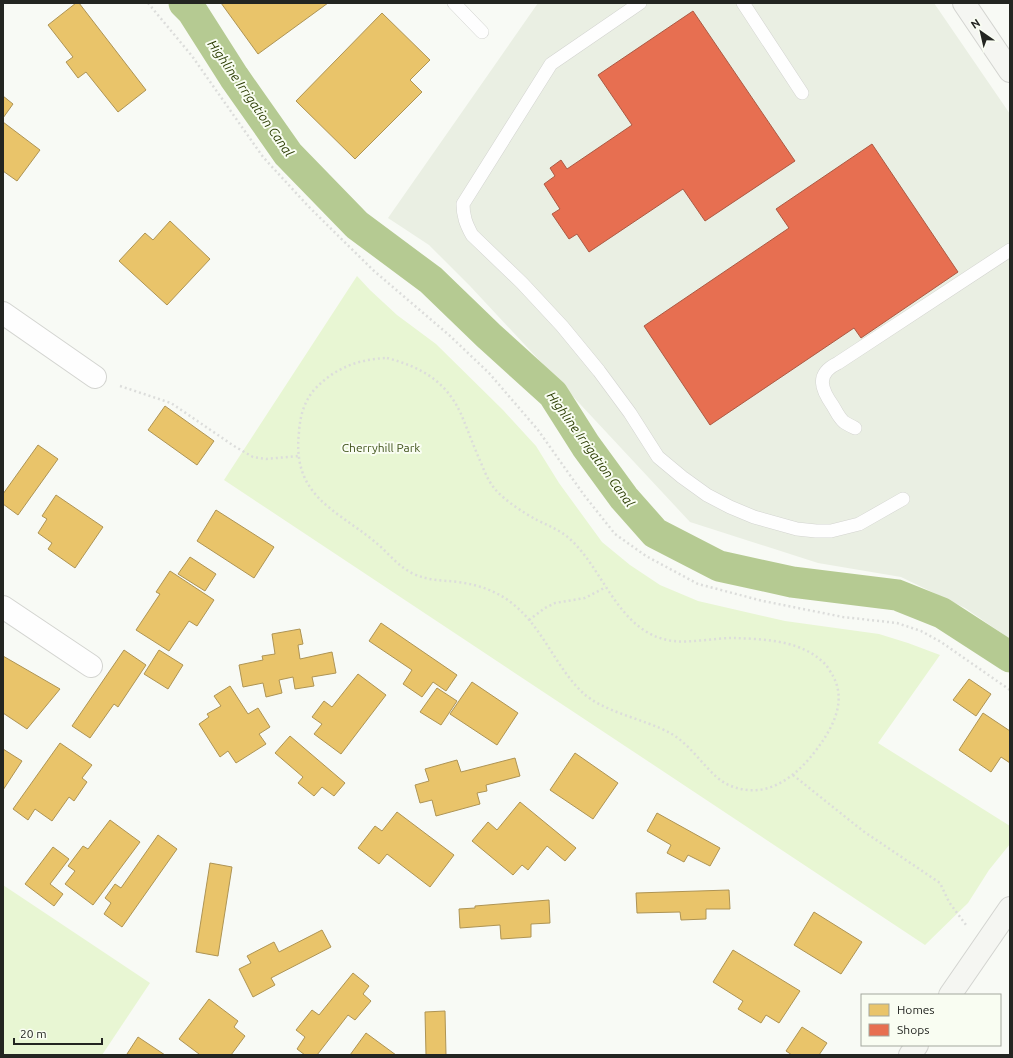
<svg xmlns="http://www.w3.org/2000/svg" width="1013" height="1058" font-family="Ubuntu,sans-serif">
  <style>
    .built { fill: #eaefe3 }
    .green { fill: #e8f6d3 }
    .homes { fill: #e9c46a; stroke: #ae9454 }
    .shops { fill: #e76f51; stroke: #ac5943 }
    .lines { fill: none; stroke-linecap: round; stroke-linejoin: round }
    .canal { stroke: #b5ca92; stroke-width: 31 }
    .lane-casing { stroke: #d3d4d0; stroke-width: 14 }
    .street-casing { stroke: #d3d4d0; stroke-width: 24 }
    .secondary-casing { stroke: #d3d4d0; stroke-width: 24 }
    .path { stroke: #dcdddb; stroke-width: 2.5; stroke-dasharray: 2 3; stroke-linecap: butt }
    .lane { stroke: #fefefe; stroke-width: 13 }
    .street { stroke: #fefefe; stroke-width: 22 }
    .secondary { stroke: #f5f6f2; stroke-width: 22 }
    .labels { text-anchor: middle; stroke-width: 4; stroke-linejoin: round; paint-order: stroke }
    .park-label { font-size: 12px; fill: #3e5119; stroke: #f9fdf2 }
    .water-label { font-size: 13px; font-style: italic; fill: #2a3c00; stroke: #f9fdf2 }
  </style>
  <rect width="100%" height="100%" fill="#f8faf5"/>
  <path class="built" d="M538 3H934L1010 114V639L965 608 901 577 818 563 690 522 470 286 429 245 388 218Z"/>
  <path class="green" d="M357 276 370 290 397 315 436 344 503 410 536 446 559 483 602 542 630 565 660 585 698 601 785 621 879 634 908 643 940 655 878 743 1010 826V844L989 870 968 903 925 945 224 480Z
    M3 885 150 983 102 1055H3Z"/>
  <path class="homes" d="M76 3H79L146 90 118 112 86 72 78 78 66 62 73 57 48 25Z
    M221 3H328L258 54Z
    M382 13 430 60 410 80 422 92 355 159 296 101Z
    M3 96 13 104 3 118Z
    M3 122 40 150 17 181 3 171Z
    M170 221 210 259 167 305 119 261 145 233 153 240Z
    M165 406 214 441 197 465 148 430Z
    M38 445 58 459 18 515 3 504V494Z
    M56 495 103 527 75 568 48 549 52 543 38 533 47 519 42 516Z
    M216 510 274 547 254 578 197 541Z
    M190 557 216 574 205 591 178 574Z
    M170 571 214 600 197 626 189 621 169 651 136 630 160 594 156 592Z
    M381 623 457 675 446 691 433 682 422 697 403 684 412 670 369 641Z
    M300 629 303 644 298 645 300 659 332 652 336 673 312 677 314 686 295 689 293 677 279 680 282 693 266 697 263 683 243 687 239 665 263 660 262 656 275 654 272 634Z
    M124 650 146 665 118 707 114 704 90 738 72 726Z
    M159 650 183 665 168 689 144 674Z
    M3 656 60 689 27 729 3 713Z
    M358 674 386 695 341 754 314 734 322 724 312 717 324 701 332 707Z
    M969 679 991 694 976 716 953 700Z
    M472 682 518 713 497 745 450 714Z
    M230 686 248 714 258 708 270 727 259 734 266 744 236 763 228 751 220 757 199 724 209 717 207 714 221 706 214 696Z
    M437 688 457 701 441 725 420 712Z
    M983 713 1010 731V763L1001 757 991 772 959 750Z
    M290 736 345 783 334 796 322 787 314 796 298 783 303 777 275 753Z
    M60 743 92 765 82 778 87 782 74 801 69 797 52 821 35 809 28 820 13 809Z
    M3 749 22 761 3 790Z
    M575 753 618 783 593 819 550 790Z
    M515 758 520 776 486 785 487 791 477 793 480 804 436 816 432 800 420 803 415 785 429 781 425 769 457 760 461 772Z
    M520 802 576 848 565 861 547 846 528 870 522 865 513 875 472 841 488 822 497 830Z
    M397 812 454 855 430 887 387 854 379 864 358 848 375 826 382 831Z
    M657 813 720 848 710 866 688 855 684 862 667 853 671 845 647 831Z
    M110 820 140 842 93 905 65 884 75 871 68 866 83 846 88 849Z
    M158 835 177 849 122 927 104 914 111 903 105 898 115 884 121 888Z
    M53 847 69 859 50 884 63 894 54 906 25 884Z
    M210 863 232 867 218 956 196 952Z
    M729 890 730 909H706V919L681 920 680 912 637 913 636 893Z
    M549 900 550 923 531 924V937L501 939 500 925 460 928 459 909 475 908V906Z
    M814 912 862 942 841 974 794 945Z
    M322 930 331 947 271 978 275 985 253 997 239 969 251 963 247 956 274 942 279 952Z
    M733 950 800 991 779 1023 766 1015 761 1023 738 1009 743 1001 713 982Z
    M353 973 369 986 363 994 371 1001 355 1020 348 1015 317 1055H305L297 1049 305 1037 296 1030 312 1010 319 1015Z
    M209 999 238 1021 234 1027 245 1036 231 1055H198L199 1054 179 1039Z
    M445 1011 446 1055H426L425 1012Z
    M802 1027 827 1043 819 1055H792L786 1051Z
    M366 1033 396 1055H350Z
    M138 1037 165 1055H128L127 1054Z"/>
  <path class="shops" d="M693 11 795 161 705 221 683 189 589 252 577 234 569 239 552 214 560 209 544 184 555 176 550 168 561 160 567 169 632 125 598 75Z
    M872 144 958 272 861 338 854 328 710 425 644 326 789 228 776 209Z"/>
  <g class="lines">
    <path class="canal" d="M184 3 192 11 234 77 288 154 357 225 431 280 489 336 553 394 586 446 624 498 655 533 719 566 792 582 897 595 942 613 1010 657"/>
    <defs>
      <path id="lane" d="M454 3 482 32
        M640 3 551 64 463 204C463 216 466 224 472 235L522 283 562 326 599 371 630 413 658 457 682 477 707 495 730 507 754 517 797 529 816 531H831L859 524 903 499
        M743 3 802 93
        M855 428C851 426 847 424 844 422 839 418 836 411 833 406 821 389 815 374 838 363L1010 250"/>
      <path id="street" d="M3 313 95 377
        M3 607 91 666"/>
      <path id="secondary" d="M964 3 1010 71
        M950 995 1010 908
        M910 1055 917 1045"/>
    </defs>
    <use href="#lane" class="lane-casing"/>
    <use href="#street" class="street-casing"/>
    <use href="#secondary" class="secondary-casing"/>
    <path class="path" d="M148 3 192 56 263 157 308 206 373 270 449 335 489 373 538 430 584 495 615 534 646 556 698 584 763 601 843 617 897 623 921 631 941 642 1010 690
      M387 358C421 367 446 381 461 414 467 428 472 442 478 456 483 467 487 480 495 489 505 501 524 513 537 520 549 526 560 530 570 539 605 571 619 634 673 641 692 643 714 638 733 638 763 639 802 640 825 664 828 667 831 673 833 676 845 698 836 720 824 739 812 757 796 776 776 785 758 794 734 791 719 779 702 765 690 744 670 733 645 719 602 712 582 692 555 666 543 628 513 604 497 591 479 585 458 582 442 580 429 581 414 574 398 567 388 552 374 541 333 508 292 495 299 432 300 416 304 402 314 390 334 368 359 359 387 358Z
      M120 386 171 403 234 446 253 457 266 459 298 456
      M529 620 545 608 555 603 585 598 606 587
      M793 775 863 831 940 883 949 902 966 925"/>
    <use href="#lane" class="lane"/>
    <use href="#street" class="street"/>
    <use href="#secondary" class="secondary"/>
  </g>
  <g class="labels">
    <g class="park-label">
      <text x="381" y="452">Cherryhill Park</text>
    </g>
    <g class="water-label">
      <text transform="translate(251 98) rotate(55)" y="5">Highline Irrigation Canal</text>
      <text transform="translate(591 449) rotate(54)" y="5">Highline Irrigation Canal</text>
    </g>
  </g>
  <rect width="1013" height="1058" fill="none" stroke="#232521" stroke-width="8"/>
  <rect x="861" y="994" width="140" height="52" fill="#f9fdf2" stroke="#a3a79e"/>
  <rect x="869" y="1004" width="20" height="12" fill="#e9c46a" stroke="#a3a79e"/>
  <text x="897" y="1014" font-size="12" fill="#232521">Homes</text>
  <rect x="869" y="1024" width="20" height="12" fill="#e76f51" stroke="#a3a79e"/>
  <text x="897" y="1034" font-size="12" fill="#232521">Shops</text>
  <g transform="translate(981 32) rotate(326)" stroke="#f9fdf2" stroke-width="3" paint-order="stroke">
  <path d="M0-3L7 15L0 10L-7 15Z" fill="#232521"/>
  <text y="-6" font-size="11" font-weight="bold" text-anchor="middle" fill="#232521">N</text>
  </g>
  <path d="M14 1038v6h88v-6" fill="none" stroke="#232521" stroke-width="2"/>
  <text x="20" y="1038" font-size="12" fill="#232521" stroke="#f9fdf2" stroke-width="3" paint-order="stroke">20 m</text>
</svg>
